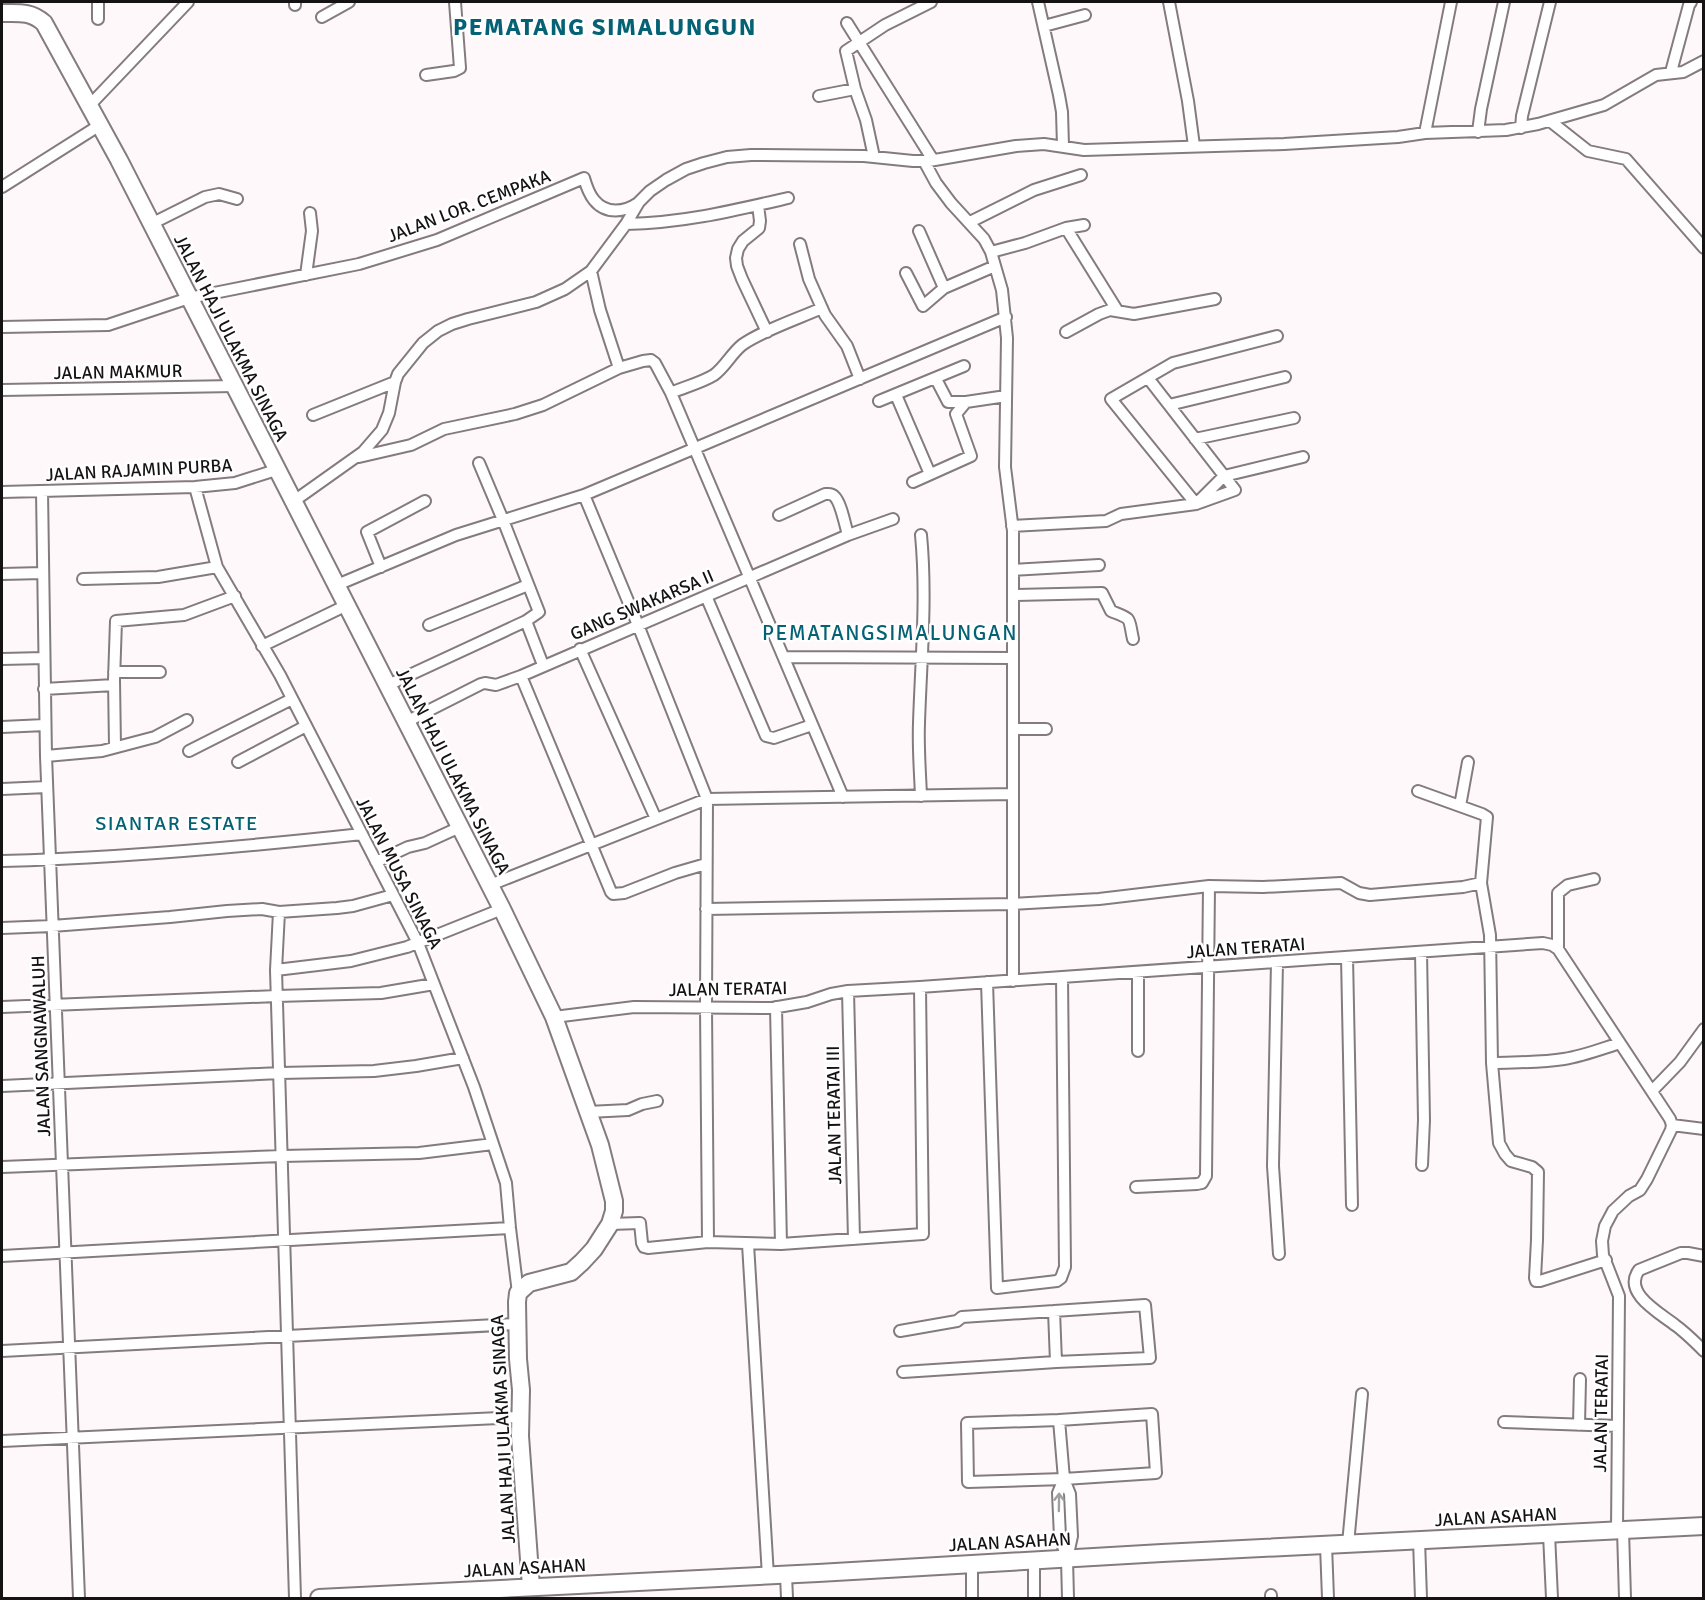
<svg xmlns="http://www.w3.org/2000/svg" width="1705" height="1600" font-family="Signika,sans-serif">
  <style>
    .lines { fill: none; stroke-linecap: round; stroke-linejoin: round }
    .minor-casing { stroke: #847b7e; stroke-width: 14 }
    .primary-casing { stroke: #847b7e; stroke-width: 20 }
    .minor { stroke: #fff; stroke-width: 10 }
    .primary { stroke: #fff; stroke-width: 16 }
    .oneway { stroke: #a1a0a1 }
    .labels { text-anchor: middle; stroke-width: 5; stroke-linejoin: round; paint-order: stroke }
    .street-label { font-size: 18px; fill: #151213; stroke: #fff }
    .neighbourhood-label { font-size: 20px; letter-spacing: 1.5px; fill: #056274; stroke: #fff }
    .quarter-label { font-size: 21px; letter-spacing: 1.5px; fill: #056274; stroke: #fff }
    .district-label { font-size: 24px; font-weight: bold; letter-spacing: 1.5px; fill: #056274; stroke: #fff }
  </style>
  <rect width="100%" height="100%" fill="#fff8fa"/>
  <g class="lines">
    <defs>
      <path id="minor" d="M295 2V5
        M1038 2 1059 95 1062 112 1063 146
        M1169 2 1188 101 1194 146
        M322 17 349 2
        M98 19V2
        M847 23 933 160
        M1044 26 1085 15
        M1671 72 1689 5 1691 2
        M426 75 454 71 460 68 455 2
        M819 96 855 89
        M89 106 188 2
        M1550 121 1588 151 1626 159 1704 248
        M1521 128 1522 116 1550 2
        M1478 132 1481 109 1504 2
        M1425 133 1451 2
        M874 157 866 120 855 89 846 51 885 25 931 2
        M924 161 936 183 951 203 984 239 991 252 1002 290 1007 338 1005 467 1013 531V981
        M2 187 100 125
        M758 205 760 221 759 228 743 241 738 249 736 258 737 266 742 279 767 332
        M970 222 1034 190 1081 175
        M151 224 205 197 219 194 237 199
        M626 224C683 223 732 211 788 198
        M1066 228 1117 310
        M919 231 944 288
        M800 244 809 279 825 315 847 346 860 379
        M991 252 1025 243 1066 228 1084 225
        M591 271 600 310 619 368
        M906 273 923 306 944 288 995 266
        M306 275 312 231 310 213
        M2 327 108 325 189 298 359 264 437 240 584 178C586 185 589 194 594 200 606 215 625 212 638 203
        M1066 332 1099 314 1110 310 1134 314 1215 299
        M1277 336 1173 363 1111 399 1196 504 1224 476 1303 457
        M936 379 948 402H966L1006 396
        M2 390 235 386
        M671 393C684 387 701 383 714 375 725 367 731 354 742 345 761 331 800 318 822 308
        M896 395 930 474
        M879 401 964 366
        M1169 405 1285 377
        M313 415 395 382
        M1195 439 1294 418
        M359 457 411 445 444 429 515 414 543 405 619 368 643 361 651 360 655 363 671 393 843 797
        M913 482 971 456 956 414 966 402
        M195 487 217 567 280 675 418 943 474 1087 506 1183 510 1228 518 1293
        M42 491 46 756 79 1598
        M2 492 195 487 235 483 276 470
        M584 495 638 625 707 799 706 1007 708 1242
        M294 501 363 452 382 430 389 413 395 382 398 374 423 343 438 331 452 324 468 319 536 302 565 289 591 271 626 224 639 202 650 191 666 180 686 169 704 163 727 157 751 155 864 156 913 161H929L1016 146 1044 144 1084 150 1284 144 1398 137 1425 133 1506 130 1538 124 1604 105 1656 75 1683 72 1704 61
        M779 515 825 494C829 494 831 493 834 496 841 502 845 525 848 535
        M1012 526 1106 521 1121 514 1196 504 1235 490 1148 378
        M381 567 367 532 425 501
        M1013 570 1099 565
        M2 574 43 573
        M83 579 158 577 217 567
        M337 585 456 535 584 495 1006 317
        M1014 595 1102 593 1111 611C1133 620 1128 616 1133 639
        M706 596 766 736 774 738 812 725
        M526 621 543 665
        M429 625 528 585
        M262 646 347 605
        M580 649 656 819
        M784 657 1013 658
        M2 659 44 658
        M114 672H160
        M521 676 611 892 613 894 624 893 675 873 706 864
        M388 685 526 621 539 612 503 520 479 463
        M44 689 114 685
        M406 722 481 684 485 683 496 685 521 676 848 535 893 519
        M2 727 45 725
        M1013 729H1046
        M115 747 114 680 116 621 184 615 235 596
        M189 751 292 699
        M46 756 102 751 155 737 187 720
        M238 762 306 726
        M2 789 47 787
        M1418 791 1482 814 1487 817 1481 883 1490 935 1492 1063 1499 1143 1505 1154 1511 1161 1532 1167 1538 1172 1537 1240 1535 1278 1536 1281H1540L1606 1260
        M921 796C920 771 918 747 919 723 921 660 927 597 921 535
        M1460 806 1468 762
        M2 861C122 858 242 847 362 834
        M376 862 408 847 425 843 460 827
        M490 885 707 799 1013 794
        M1209 886 1263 887 1341 883 1359 893 1370 895 1463 887 1481 883
        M706 909 1013 904 1099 899 1209 886 1206 1176 1202 1183 1197 1184 1136 1187
        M279 912 276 970 295 1598
        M2 928 52 926 170 917 227 911 262 909 279 912 337 908 353 906 393 895
        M1558 949V893L1568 885 1594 879
        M1421 952 1424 1120 1422 1165
        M1347 957 1352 1205
        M1277 962 1273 1166 1279 1254
        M276 970 351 961 407 947 502 909
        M1138 972V1051
        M987 982 997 1288 1057 1281 1061 1278 1065 1267 1062 977
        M848 991 854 1239
        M2 1007 277 996 381 993 434 984
        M776 1007 781 1244
        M554 1017 634 1007 772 1008 807 1002 831 994 848 991 920 987 1543 943 1552 945 1558 949 1670 1119 1672 1125 1671 1130 1647 1179 1640 1190 1629 1196 1613 1211 1605 1226 1602 1241 1603 1255 1619 1296 1617 1530
        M1492 1063C1516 1062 1540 1063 1564 1059 1583 1056 1601 1049 1620 1043
        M2 1086 280 1073 374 1071 416 1066 463 1058
        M1652 1091 1680 1062 1704 1029
        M588 1112 628 1110 642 1104 657 1101
        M1672 1125 1704 1129
        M2 1167 282 1156 419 1153 493 1144
        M610 1224 640 1223 642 1243 644 1247 648 1248 708 1242 781 1244 923 1234 920 987
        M748 1244 768 1576
        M2 1256 510 1228
        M1704 1256 1688 1253H1681L1639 1270C1622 1293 1660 1313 1675 1325 1685 1332 1695 1342 1704 1351
        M900 1331 957 1321 962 1317 1145 1305 1150 1358 1056 1362 1054 1311
        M2 1351 517 1324
        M903 1372 1056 1362
        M1059 1420 1064 1479 1156 1473 1152 1414 1059 1420 967 1423 968 1482 1064 1479
        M1504 1422 1618 1426
        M1579 1425 1580 1379
        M2 1441 520 1417
        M1623 1530 1625 1598
        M1549 1534 1552 1598
        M1419 1540 1421 1598
        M1348 1544 1362 1394
        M1326 1545 1328 1598
        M1067 1559 1060 1537 1058 1493 1064 1479 1070 1494 1072 1536 1067 1559 1068 1598
        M786 1575 787 1598
        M1271 1595V1598
        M972 1598V1564
        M1034 1598V1561"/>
      <path id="primary" d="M2 13C18 13 31 11 44 23L119 160 502 909 554 1017 600 1145 614 1201V1211L610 1224 594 1249 582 1262 571 1272 529 1283 518 1293 517 1302 518 1359 521 1390 520 1436 531 1587
        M319 1598 818 1573 1162 1553 1704 1526"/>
    </defs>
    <use href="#minor" class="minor-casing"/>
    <use href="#primary" class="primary-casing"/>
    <use href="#minor" class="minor"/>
    <use href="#primary" class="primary"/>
  </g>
  <defs><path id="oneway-shaft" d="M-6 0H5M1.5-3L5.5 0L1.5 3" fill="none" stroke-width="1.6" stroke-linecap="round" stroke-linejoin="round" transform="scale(1.5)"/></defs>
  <use class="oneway" href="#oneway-shaft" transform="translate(1059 1502) rotate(-89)"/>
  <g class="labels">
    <g class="street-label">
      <text transform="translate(469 206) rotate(-21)" y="6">JALAN LOR. CEMPAKA</text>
      <text transform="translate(231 338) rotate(63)" y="6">JALAN HAJI ULAKMA SINAGA</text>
      <text transform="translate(118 372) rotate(-1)" y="6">JALAN MAKMUR</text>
      <text transform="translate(139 470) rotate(-3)" y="6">JALAN RAJAMIN PURBA</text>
      <text transform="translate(642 605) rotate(-23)" y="6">GANG SWAKARSA II</text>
      <text transform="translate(453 771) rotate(63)" y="6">JALAN HAJI ULAKMA SINAGA</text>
      <text transform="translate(399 873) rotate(63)" y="6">JALAN MUSA SINAGA</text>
      <text transform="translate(1246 948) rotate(-4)" y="6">JALAN TERATAI</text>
      <text transform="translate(728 989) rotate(-1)" y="6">JALAN TERATAI</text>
      <text transform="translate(41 1046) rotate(-92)" y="6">JALAN SANGNAWALUH</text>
      <text transform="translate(834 1115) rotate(-91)" y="6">JALAN TERATAI III</text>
      <text transform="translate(1601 1413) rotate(-89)" y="6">JALAN TERATAI</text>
      <text transform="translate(503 1429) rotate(-93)" y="6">JALAN HAJI ULAKMA SINAGA</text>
      <text transform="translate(1496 1517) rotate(-3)" y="6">JALAN ASAHAN</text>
      <text transform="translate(1010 1542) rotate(-3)" y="6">JALAN ASAHAN</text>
      <text transform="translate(525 1568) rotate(-3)" y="6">JALAN ASAHAN</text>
    </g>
    <g class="neighbourhood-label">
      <text x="177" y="830">SIANTAR ESTATE</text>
    </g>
    <g class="quarter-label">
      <text x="890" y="640">PEMATANGSIMALUNGAN</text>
    </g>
    <g class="district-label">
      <text x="605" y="35">PEMATANG SIMALUNGUN</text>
    </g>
  </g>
  <rect width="1705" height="1600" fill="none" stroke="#151213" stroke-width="6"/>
</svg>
